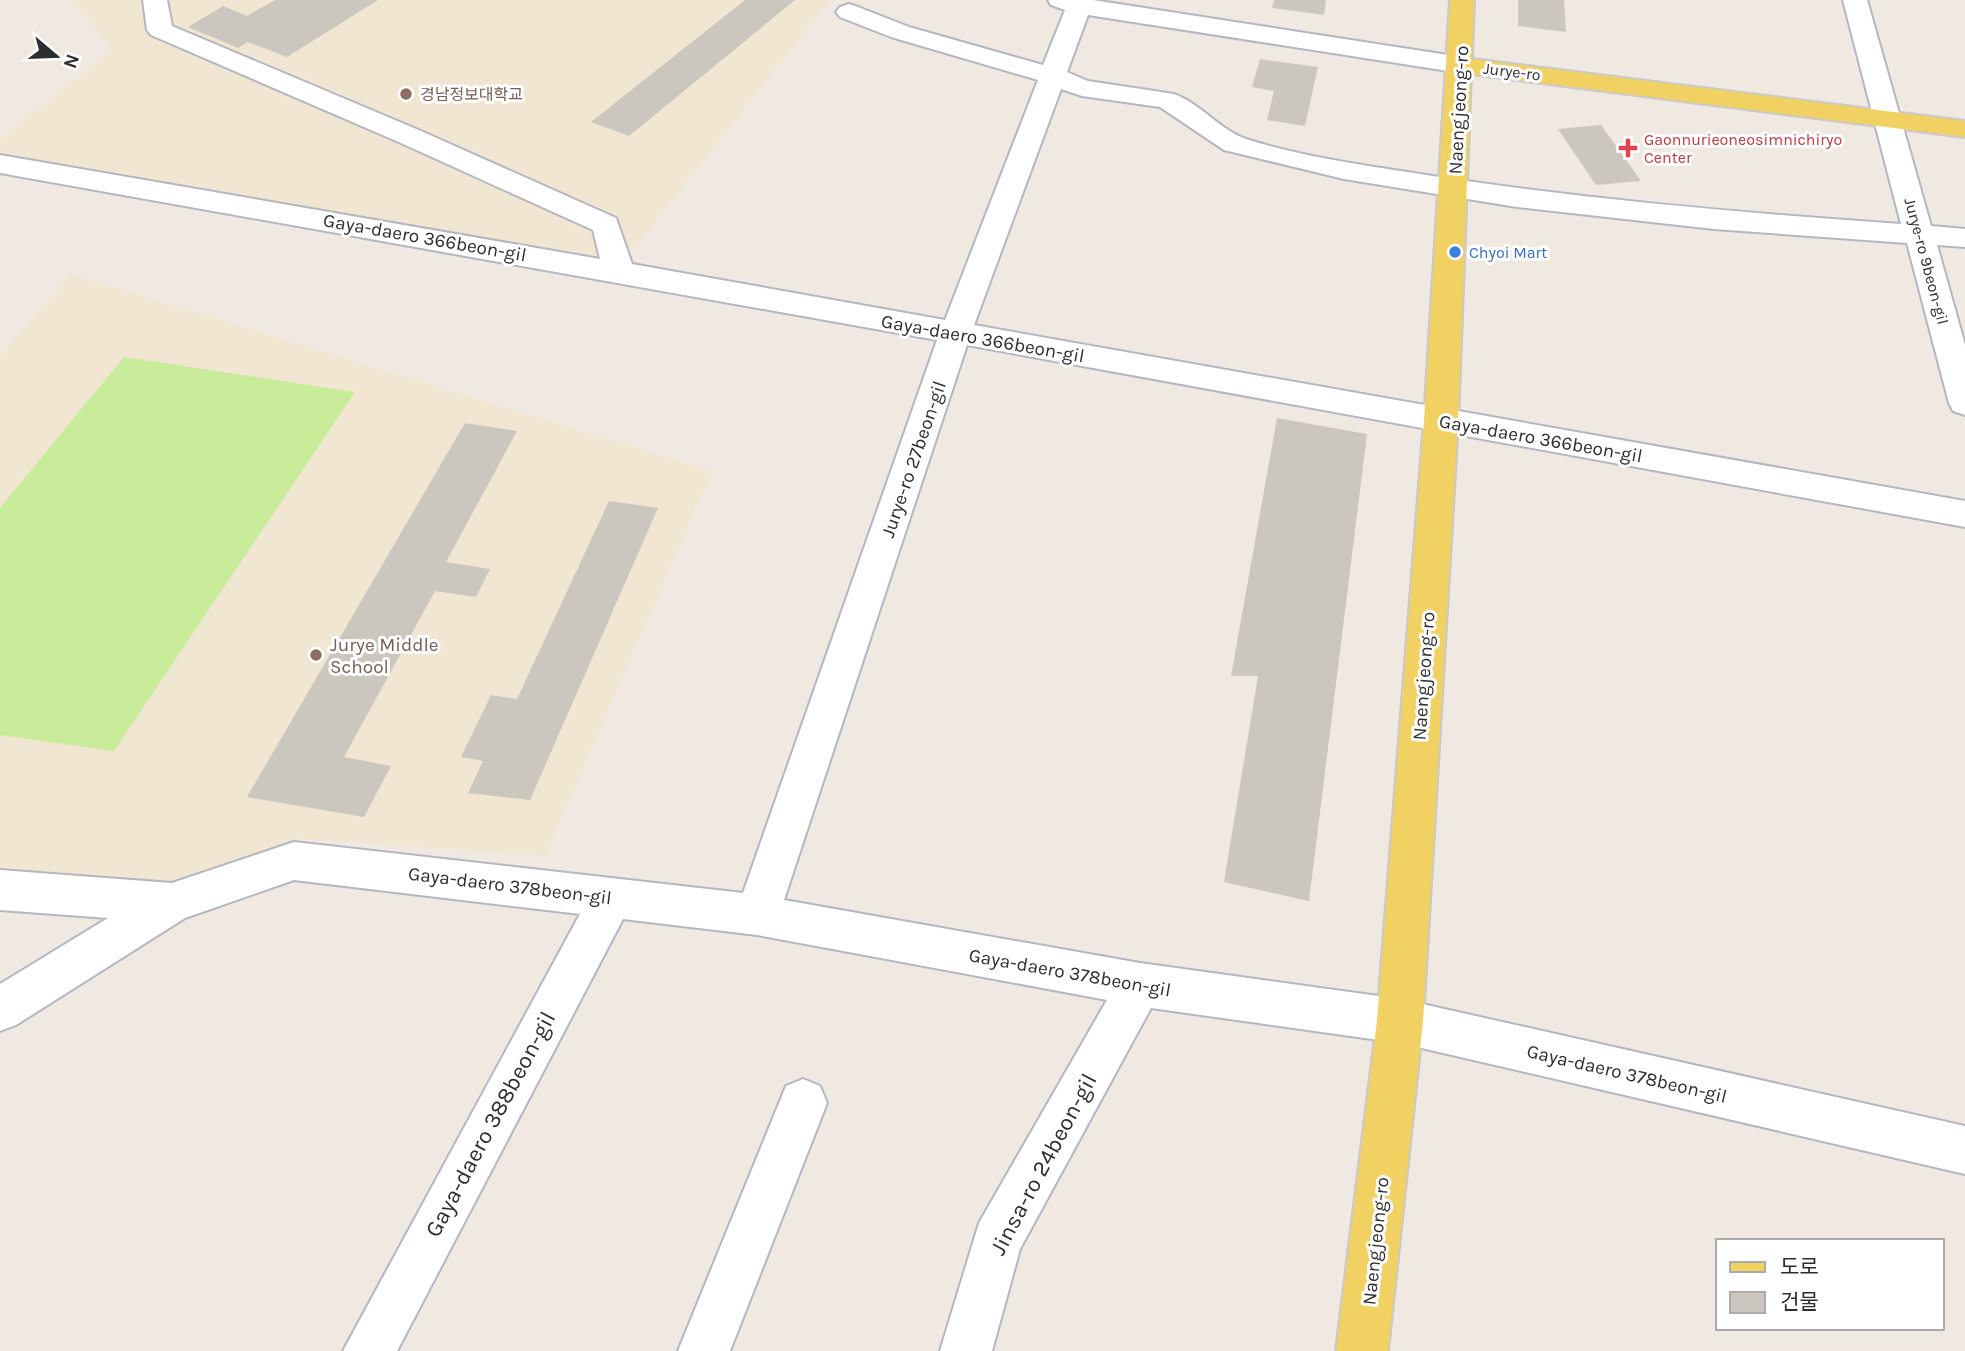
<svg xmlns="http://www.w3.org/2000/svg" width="1965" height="1351" font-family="Karla,'Noto Sans KR',sans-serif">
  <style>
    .education { fill: #f0e6d1 }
    .pitch { fill: #c9ec9a }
    .building { fill: #cbc7bf }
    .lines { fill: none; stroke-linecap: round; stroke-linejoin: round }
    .minor-casing { stroke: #b4b7c1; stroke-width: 4 }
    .major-casing { stroke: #c9c9c9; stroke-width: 4 }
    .minor { fill: #fff; fill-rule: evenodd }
    .major { fill: #f2d163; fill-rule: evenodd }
    .education-dot { fill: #8d6e63; stroke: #fff; stroke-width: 2.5 }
    .health-dot { fill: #e0444e; stroke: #fff; stroke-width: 2.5 }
    .shop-dot { fill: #3f7fe0; stroke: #fff; stroke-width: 2.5 }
    .labels { text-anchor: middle; stroke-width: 6; stroke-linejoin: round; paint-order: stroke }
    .far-street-label { font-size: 16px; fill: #2e2e2e; stroke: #fff }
    .far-education-label { font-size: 16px; fill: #785e54; stroke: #fff; text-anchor: start }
    .far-health-label { font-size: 16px; fill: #be3a42; stroke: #fff; text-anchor: start }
    .far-shop-label { font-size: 16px; fill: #366cbe; stroke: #fff; text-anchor: start }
    .street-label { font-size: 19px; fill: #2e2e2e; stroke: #fff }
    .education-label { font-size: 19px; fill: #785e54; stroke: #fff; text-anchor: start }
    .near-street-label { font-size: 23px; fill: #2e2e2e; stroke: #fff }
  </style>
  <rect width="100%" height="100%" fill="#efe9e1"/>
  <path class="education" d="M70 0H830L618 270 0 164V139L113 49Z
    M71 274 712 471 545 856 299 839 172 903 0 890V356Z"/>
  <path class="pitch" d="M124 357 355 392 114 751 0 735V508Z"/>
  <path class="building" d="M275 0H378L287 57 248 42 238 48 188 27 223 6 247 16Z
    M745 0H795L629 136 591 122Z
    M1274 0H1326L1324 15 1272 8Z
    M1518 0H1564L1566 32 1518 26Z
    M1260 59 1318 67 1305 126 1267 120 1274 91 1252 87Z
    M1601 125 1641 181 1596 185 1558 129Z
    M1277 418 1367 434 1309 901 1224 882 1258 676H1231Z
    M465 423 517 431 446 562 490 569 476 597 435 591 344 757 391 766 364 817 247 797Z
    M609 501 658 508 530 800 468 793 483 761 461 757 491 695 517 699Z"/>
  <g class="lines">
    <defs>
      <path id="minor" d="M143 0H167L172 26 421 131 616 218 632 264 945 320 1038 80 891 37 840 17 836 12 840 7 849 4 858 7 909 27 1043 65 1065 10 1051 5 1048 0H1093L1461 57 1470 59 1474 65 1470 71 1461 73 1088 15 1067 72 1088 81 1174 94C1201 104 1220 130 1246 139 1306 158 1371 166 1433 176 1588 200 1745 213 1901 224L1843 0H1867L1931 226 1965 229V247L1937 245 1965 345V415L1953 411 1949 403 1907 243 1714 229 1517 207 1344 179 1224 150 1160 107 1082 96 1061 89 974 325 1965 501V527L967 345 784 900 1140 963 1400 999 1965 1126V1174L1400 1043 1151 1008 1020 1249 992 1351H940L979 1223 1107 1000 757 935 623 919 397 1351H343L580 914 294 880 185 918 16 1025 0 1031V984L108 918 0 910V870L172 883 294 842 743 893 937 340 0 173V155L600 259 593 230 401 143 151 35 147 30Z
        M803 1079 820 1086 827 1103 730 1351H678L786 1086Z"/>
      <path id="major" d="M1450 0H1474L1472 59 1965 121V137L1471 74 1458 421 1423 1021 1388 1351H1336L1377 1021 1424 421Z"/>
    </defs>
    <use href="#minor" class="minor-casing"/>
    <use href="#major" class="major-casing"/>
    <use href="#minor" class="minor"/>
    <use href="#major" class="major"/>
  </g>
  <g class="education-dot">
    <circle cx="406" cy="94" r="7"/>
    <circle cx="316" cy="655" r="7"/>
  </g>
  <path class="health-dot" d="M1624.5 137.5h7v7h7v7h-7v7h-7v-7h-7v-7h7z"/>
  <circle class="shop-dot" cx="1455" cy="252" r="7"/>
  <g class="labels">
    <g class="far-street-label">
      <text transform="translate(1512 71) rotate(7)" y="6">Jurye-ro</text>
      <text transform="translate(1927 261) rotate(75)" y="6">Jurye-ro 9beon-gil</text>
    </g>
    <g class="far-education-label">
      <text x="420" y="100">경남정보대학교</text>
    </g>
    <g class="far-health-label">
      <text x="1644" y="145">Gaonnurieoneosimnichiryo<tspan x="1644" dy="18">Center</tspan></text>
    </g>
    <g class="far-shop-label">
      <text x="1469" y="258">Chyoi Mart</text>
    </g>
    <g class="street-label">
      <text transform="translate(1458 110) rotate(-87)" y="7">Naengjeong-ro</text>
      <text transform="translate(425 237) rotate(10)" y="7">Gaya-daero 366beon-gil</text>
      <text transform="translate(983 338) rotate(10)" y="7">Gaya-daero 366beon-gil</text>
      <text transform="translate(1541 438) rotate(10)" y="7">Gaya-daero 366beon-gil</text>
      <text transform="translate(913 459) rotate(-71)" y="7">Jurye-ro 27beon-gil</text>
      <text transform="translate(1423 676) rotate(-86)" y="7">Naengjeong-ro</text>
      <text transform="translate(510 885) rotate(7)" y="7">Gaya-daero 378beon-gil</text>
      <text transform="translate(1070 972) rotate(10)" y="7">Gaya-daero 378beon-gil</text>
      <text transform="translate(1627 1073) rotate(13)" y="7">Gaya-daero 378beon-gil</text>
      <text transform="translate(1375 1241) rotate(-84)" y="7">Naengjeong-ro</text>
    </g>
    <g class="education-label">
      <text x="330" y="651">Jurye Middle<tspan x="330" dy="22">School</tspan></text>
    </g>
    <g class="near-street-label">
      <text transform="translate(490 1124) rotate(-62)" y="8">Gaya-daero 388beon-gil</text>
      <text transform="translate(1043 1164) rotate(-62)" y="8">Jinsa-ro 24beon-gil</text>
    </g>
  </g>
  <rect x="1716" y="1239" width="228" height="91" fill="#ffffff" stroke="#ababab" stroke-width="2"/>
  <rect x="1730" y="1262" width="35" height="10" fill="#f2d163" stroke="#ababab" stroke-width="2"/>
  <text x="1780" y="1274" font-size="21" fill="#2e2e2e">도로</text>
  <rect x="1730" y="1292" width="35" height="21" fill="#cbc7bf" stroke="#ababab" stroke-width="2"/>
  <text x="1780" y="1309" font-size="21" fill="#2e2e2e">건물</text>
  <g transform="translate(56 56) rotate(109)" stroke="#ffffff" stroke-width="5" paint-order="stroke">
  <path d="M0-5L12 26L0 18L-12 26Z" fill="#2e2e2e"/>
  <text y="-10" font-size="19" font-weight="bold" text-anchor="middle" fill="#2e2e2e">N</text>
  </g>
</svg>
